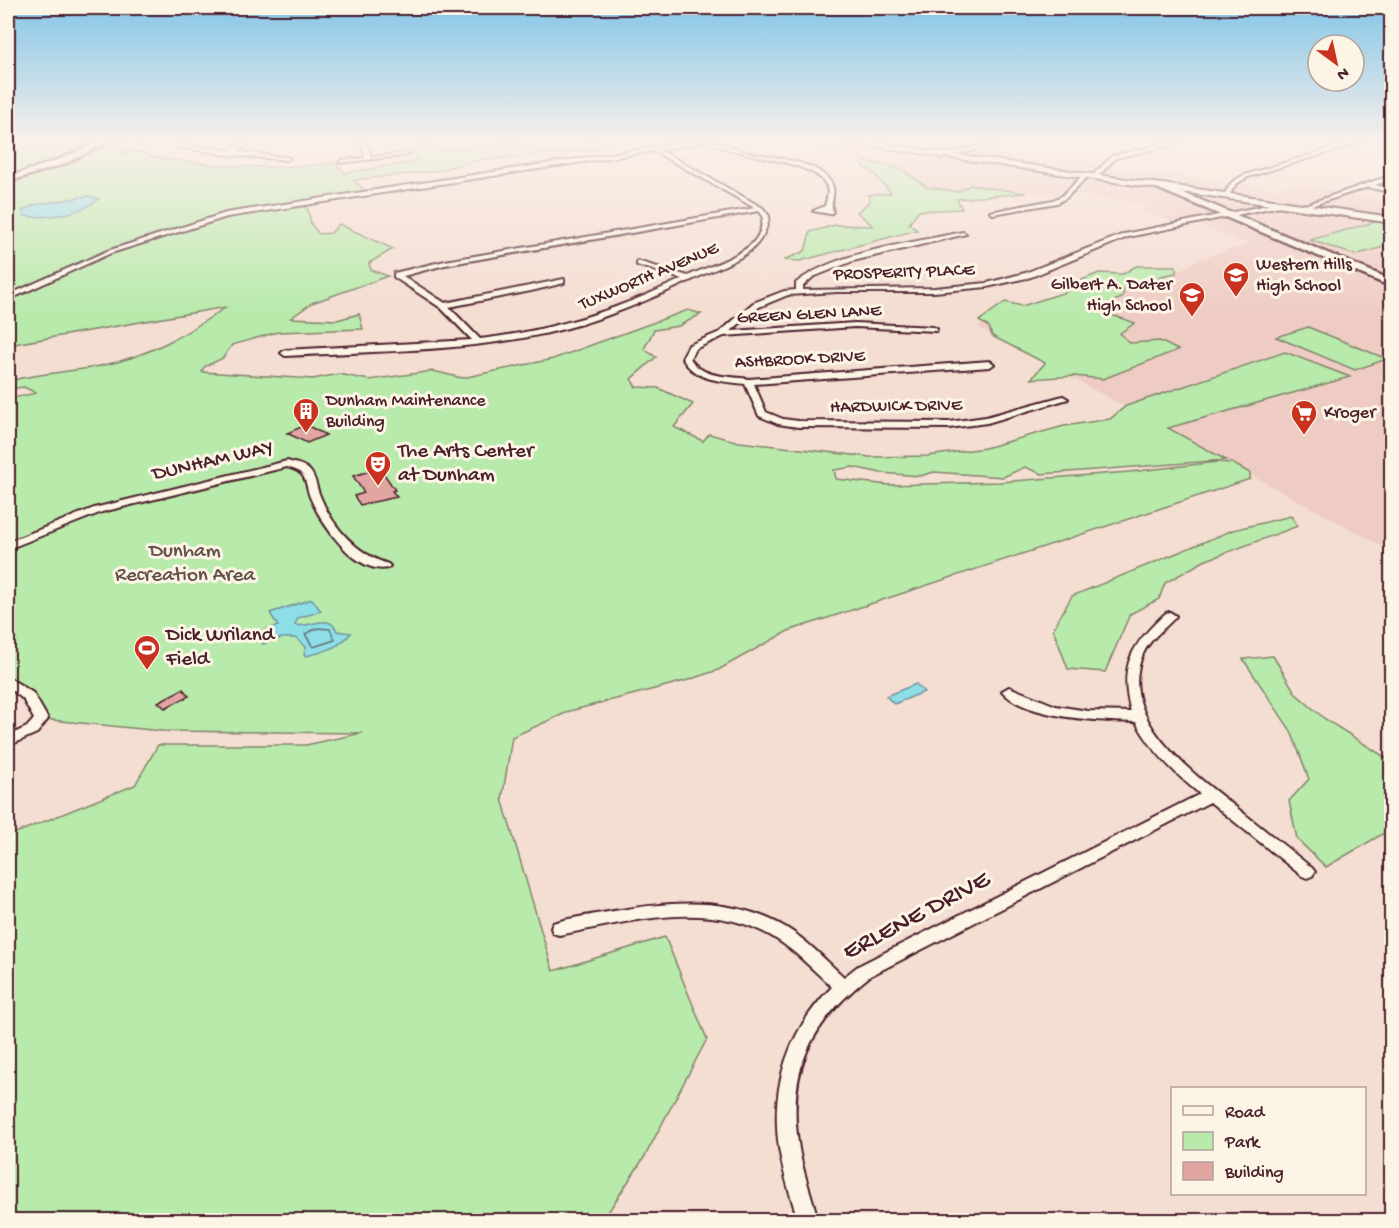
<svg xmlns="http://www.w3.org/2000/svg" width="1399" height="1228" font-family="'Gochi Hand',sans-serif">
	<rect width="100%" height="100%" fill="#f4ddd1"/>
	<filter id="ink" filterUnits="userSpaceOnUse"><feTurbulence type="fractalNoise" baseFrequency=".0167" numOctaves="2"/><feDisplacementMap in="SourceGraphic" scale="12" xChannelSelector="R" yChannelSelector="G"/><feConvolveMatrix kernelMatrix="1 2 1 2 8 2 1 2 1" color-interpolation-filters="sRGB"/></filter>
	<g filter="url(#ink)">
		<path fill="#eeccc3" d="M712 142H936L960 151 972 149 1024 154 1073 145 1063 159 1276 189 1294 184 1391 202V551L978 327 1182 269 1198 259 1249 244 1195 223 1183 225 1139 210 1149 205 1069 193 1064 197 1000 188 958 192 927 187 901 169 766 144 736 151Z"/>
		<path fill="#b8eaab" stroke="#81846b" stroke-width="1.5" d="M17 142H150L121 153 145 152 151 157C212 166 272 171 334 163L345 173 415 162 416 156 406 151 421 149 417 142H426L441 151 477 147 480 142H614L600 145 596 150 479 160 435 171 353 180 368 193 299 204 308 209 311 224 319 234 331 233 339 224 393 249 369 263 371 270 388 276 312 303 291 318 337 320 359 314 363 329 278 332 232 345 223 358 204 367 202 372 313 379 339 374 369 380 433 371 462 378 553 359 688 310 701 314 679 326 654 330 644 349 656 357 631 379 636 387 658 388 693 404 674 427 703 441 709 434 739 442 870 457 928 456 985 448 1064 426 1110 419 1126 406 1285 352 1350 377 1168 428 1226 460 1042 474 1025 467 1003 477 934 472 920 476 881 473 853 467 834 470 836 479 889 485 1000 482 1129 472 1217 462 1232 463 1250 473V479L788 631 718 670 685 681 570 711 512 737 502 799 553 971 665 937 707 1039 645 1156 603 1220H8V836L135 785 158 745H306L362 733 162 731 41 719 15 685 8 681V399L36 393 24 387 8 389V381C38 374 69 372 100 366 147 357 187 334 226 307L8 345V160L17 158Z
			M863 161 901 169 927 187 958 192 970 185 1026 193 957 199 962 209 918 211 909 224 917 230 800 261 784 260 805 251 810 232 835 225 873 226 857 212 870 201 868 195 891 193 876 176 862 166Z
			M1378 221 1391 225V245L1355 255 1310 240Z
			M1136 266H1176V273L1161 276 1152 284 1124 289 1122 298 1103 305 1100 311 1135 323 1120 333 1130 343 1160 341 1178 350 1103 379 1074 376 1031 379 1045 363 992 336 989 327 979 321 1005 302 1022 306 1069 291 1067 286 1099 273 1123 274Z
			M1308 327 1387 359 1355 370 1276 337Z
			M1291 516 1298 526 1204 561 1165 583 1159 599 1130 614 1105 672 1068 669 1053 629 1072 596 1233 530Z
			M1273 656 1296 694 1325 719 1391 761V829L1326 867 1297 839 1289 801 1309 779 1291 731 1243 659Z"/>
		<path fill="#8ddee7" stroke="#72929c" stroke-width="1.5" d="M88 196 99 199C80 214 49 219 25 216L22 211 34 205Z
			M312 599 321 611 298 618 295 625C308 629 330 612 337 631L351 633C339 648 324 652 306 656L304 655 306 647 296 638H282L263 644 257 633 278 626 270 613Z
			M916 684 924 692 894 704 886 696Z"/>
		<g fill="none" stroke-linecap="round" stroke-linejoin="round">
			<path stroke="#656b76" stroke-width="1.5" d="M318 628 330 629 335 640 313 647 305 634Z"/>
		</g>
		<path fill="#e1a6a2" stroke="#4a1f2b" stroke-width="1.5" d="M306 425 326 435 307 443 287 433Z
			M380 468 395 490 392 491 397 497 360 505 354 496 364 493 353 476Z
			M183 689 189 696 165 708 158 702Z"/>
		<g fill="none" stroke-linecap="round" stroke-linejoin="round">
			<g stroke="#4a1f2b" stroke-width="4">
				<path id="street" d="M244 142H251L237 151 290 158 287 160 229 155 177 147 180 145 230 150Z
					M359 142C369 142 369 148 371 157L405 153 408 155 339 163 341 160 365 158 363 147Z
					M688 142H704L660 150 763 208 769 216C764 255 729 262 698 277 649 300 601 321 548 333 462 352 373 351 285 356L281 353 285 350 472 340 441 308 394 277V273L445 261 755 208 654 151 227 217 111 253 8 300V295L107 251 226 213ZM759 211 763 216C762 224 761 232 756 239 744 256 707 267 688 276L637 261V265L682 279C614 311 555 330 480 339L449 307 531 291 564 283V279L445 303 403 276 445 265Z
					M710 142C722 142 734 149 746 152 770 158 814 159 830 181 838 192 829 201 833 212L830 214 813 211 825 206C827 198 830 191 825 183 811 160 737 157 710 142Z
					M995 142H1006L941 158 938 156Z
					M1172 142H1184L1116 158 1096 178 1091 177 1112 156Z
					M1353 142H1362L1248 177 1236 184 1228 197 1223 196 1232 182 1244 175Z
					M1083 175 1088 176 1066 198 1057 203 993 214 990 212 1053 200 1062 196Z
					M1392 175V179L1375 185 1392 189V193L1368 187 1304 208 1299 207Z
					M1283 202 1286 204 1285 205 1128 237 1031 277 987 287 934 292H837L788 295 759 307 731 331 855 323 933 327 937 329 936 331 855 327 724 336 695 349 690 358C701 378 729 376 749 379L990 361 994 364 990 367 754 384 766 412 783 419 798 421 949 422 986 417 1063 396 1068 399 987 423 949 428 798 427 778 424 759 416 745 384C721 381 695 381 682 358L689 345 720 332 753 303 784 291 796 290V283C836 251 913 243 963 232L966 234 853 261 813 277 803 286V290L934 288 987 283 1025 273 1124 234Z
					M287 461C294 463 303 464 309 470 316 477 316 487 320 496 332 526 356 554 388 564L390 566 388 568C355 575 321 523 310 497 307 490 307 482 303 476 299 470 293 469 287 467L102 512 8 549V542L94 508Z
					M1170 612 1176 616C1165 629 1150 638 1143 654 1115 719 1194 774 1237 808 1262 828 1287 848 1312 868L1315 872 1312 876 1307 878 1302 876 1210 802 870 976C810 1023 786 1071 799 1149 803 1173 812 1196 818 1220H798C791 1197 783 1173 779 1148 770 1087 788 1031 832 987 813 970 795 950 773 937 708 898 628 922 559 935L553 933 551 928 553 923C569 918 586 916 602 913 664 902 728 894 785 927 807 940 825 960 844 977L858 966 1200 794C1174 773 1152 751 1136 722 1102 721 1025 719 1002 691L1009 687 1056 706 1088 711 1131 712C1118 666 1132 644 1166 613Z
					M8 677 33 693 48 719 37 733 8 746V736L27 727 34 719 23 699 8 687Z"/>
			</g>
			<g stroke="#4a1f2b" stroke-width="5">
				<path id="secondary" d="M98 142H108L64 164 8 182V177L58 160Z
					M1162 184 1392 280V287L1159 189Z"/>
			</g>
			<g stroke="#4a1f2b" stroke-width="4">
				<path id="primary" d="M843 142H868L1392 217V223Z"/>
			</g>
			<use href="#street" fill="#fcf5e5" fill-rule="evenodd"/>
			<use href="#secondary" fill="#fcf5e5" fill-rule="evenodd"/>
			<use href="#primary" fill="#fcf5e5" fill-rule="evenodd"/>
		</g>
	</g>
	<linearGradient id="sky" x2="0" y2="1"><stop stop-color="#83c5e8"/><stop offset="0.45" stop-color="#faf0ea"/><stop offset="1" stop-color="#faf0ea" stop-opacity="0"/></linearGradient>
	<rect width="1399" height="314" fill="url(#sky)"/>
	<defs>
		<g id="school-pin" transform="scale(1.35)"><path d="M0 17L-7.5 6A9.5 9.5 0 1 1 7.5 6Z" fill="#c8321e" stroke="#fcf5e5"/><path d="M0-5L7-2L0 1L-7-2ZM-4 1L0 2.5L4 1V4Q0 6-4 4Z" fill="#fff"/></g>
		<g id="building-pin" transform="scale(1.35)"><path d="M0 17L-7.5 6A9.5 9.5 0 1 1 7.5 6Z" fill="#c8321e" stroke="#fcf5e5"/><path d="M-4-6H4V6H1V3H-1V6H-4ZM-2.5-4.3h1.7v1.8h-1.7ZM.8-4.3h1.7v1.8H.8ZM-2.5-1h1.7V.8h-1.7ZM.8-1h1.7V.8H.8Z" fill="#fff"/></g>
		<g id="supermarket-pin" transform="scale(1.35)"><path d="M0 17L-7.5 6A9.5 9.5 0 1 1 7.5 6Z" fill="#c8321e" stroke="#fcf5e5"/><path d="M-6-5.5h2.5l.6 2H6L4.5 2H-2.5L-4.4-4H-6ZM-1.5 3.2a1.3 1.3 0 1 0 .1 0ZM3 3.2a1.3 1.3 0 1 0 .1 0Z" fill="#fff"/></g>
		<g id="theatre-pin" transform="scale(1.35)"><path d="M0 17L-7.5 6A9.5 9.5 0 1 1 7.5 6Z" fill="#c8321e" stroke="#fcf5e5"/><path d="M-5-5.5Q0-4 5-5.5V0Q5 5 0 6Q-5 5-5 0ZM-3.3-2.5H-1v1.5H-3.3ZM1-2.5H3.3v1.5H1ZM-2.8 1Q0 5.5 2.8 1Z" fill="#fff"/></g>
		<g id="stadium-pin" transform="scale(1.35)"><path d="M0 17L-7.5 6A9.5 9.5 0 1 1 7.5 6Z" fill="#c8321e" stroke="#fcf5e5"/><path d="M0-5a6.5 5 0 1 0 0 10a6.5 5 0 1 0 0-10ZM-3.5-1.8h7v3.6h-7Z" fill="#fff"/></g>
	</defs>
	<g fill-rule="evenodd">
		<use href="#school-pin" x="1236" y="275"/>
		<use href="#school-pin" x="1192" y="295"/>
		<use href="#building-pin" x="306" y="411"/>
		<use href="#supermarket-pin" x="1304" y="413"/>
		<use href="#theatre-pin" x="378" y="464"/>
		<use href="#stadium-pin" x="147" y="648"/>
	</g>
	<g text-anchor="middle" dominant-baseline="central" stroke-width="6" stroke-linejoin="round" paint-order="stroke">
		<g font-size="18" fill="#4a1f2b" stroke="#fcf5e5" text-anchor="start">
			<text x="1256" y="265">Western Hills<tspan x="1256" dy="21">High School</tspan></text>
			<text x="1172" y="285" text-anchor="end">Gilbert A. Dater<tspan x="1172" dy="21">High School</tspan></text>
			<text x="326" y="401">Dunham Maintenance<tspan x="326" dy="21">Building</tspan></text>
			<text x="1324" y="413">Kroger</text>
		</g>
		<g font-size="18" fill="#4a1f2b" stroke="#fcf5e5">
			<text transform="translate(904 273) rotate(-2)">PROSPERITY PLACE</text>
			<text transform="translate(649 277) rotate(-23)">TUXWORTH AVENUE</text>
			<text transform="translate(809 315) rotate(-3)">GREEN GLEN LANE</text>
			<text transform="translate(800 360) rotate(-3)">ASHBROOK DRIVE</text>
			<text transform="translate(896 407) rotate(-1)">HARDWICK DRIVE</text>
		</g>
		<g font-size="21" fill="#4a1f2b" stroke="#fcf5e5" text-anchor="start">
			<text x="398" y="452">The Arts Center<tspan x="398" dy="24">at Dunham</tspan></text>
			<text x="166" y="636">Dick Wriland<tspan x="166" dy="24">Field</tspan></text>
		</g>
		<g font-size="21" fill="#4a1f2b" stroke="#fcf5e5">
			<text transform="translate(213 462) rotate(-13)">DUNHAM WAY</text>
		</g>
		<g font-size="21" fill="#66524b" stroke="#fcf5e5">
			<text x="185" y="552">Dunham<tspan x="185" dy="24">Recreation Area</tspan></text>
		</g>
		<g font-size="26" fill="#4a1f2b" stroke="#fcf5e5">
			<text transform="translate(917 917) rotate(-28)">ERLENE DRIVE</text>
		</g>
	</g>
	<rect width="1399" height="1228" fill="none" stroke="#fcf5e5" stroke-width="30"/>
	<rect x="15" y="15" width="1369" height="1198" fill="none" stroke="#4a1f2b" stroke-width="2" filter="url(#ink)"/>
	<rect x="1171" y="1087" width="195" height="108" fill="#fcf5e5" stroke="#b59f9b" stroke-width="1.5"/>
	<rect x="1183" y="1106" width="30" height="9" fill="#fcf5e5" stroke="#b59f9b" stroke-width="1.5"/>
	<text x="1225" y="1117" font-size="18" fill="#4a1f2b">Road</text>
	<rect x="1183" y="1132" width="30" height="18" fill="#b8eaab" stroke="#b59f9b" stroke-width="1.5"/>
	<text x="1225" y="1147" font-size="18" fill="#4a1f2b">Park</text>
	<rect x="1183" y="1162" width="30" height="18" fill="#e1a6a2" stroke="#b59f9b" stroke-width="1.5"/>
	<text x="1225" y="1177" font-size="18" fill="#4a1f2b">Building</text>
	<g transform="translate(1336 63) rotate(147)"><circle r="28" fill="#fcf5e5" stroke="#b59f9b" stroke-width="1.5"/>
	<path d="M0-4.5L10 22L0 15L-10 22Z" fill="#c8321e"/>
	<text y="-9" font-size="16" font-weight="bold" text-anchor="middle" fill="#4a1f2b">N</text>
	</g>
</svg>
